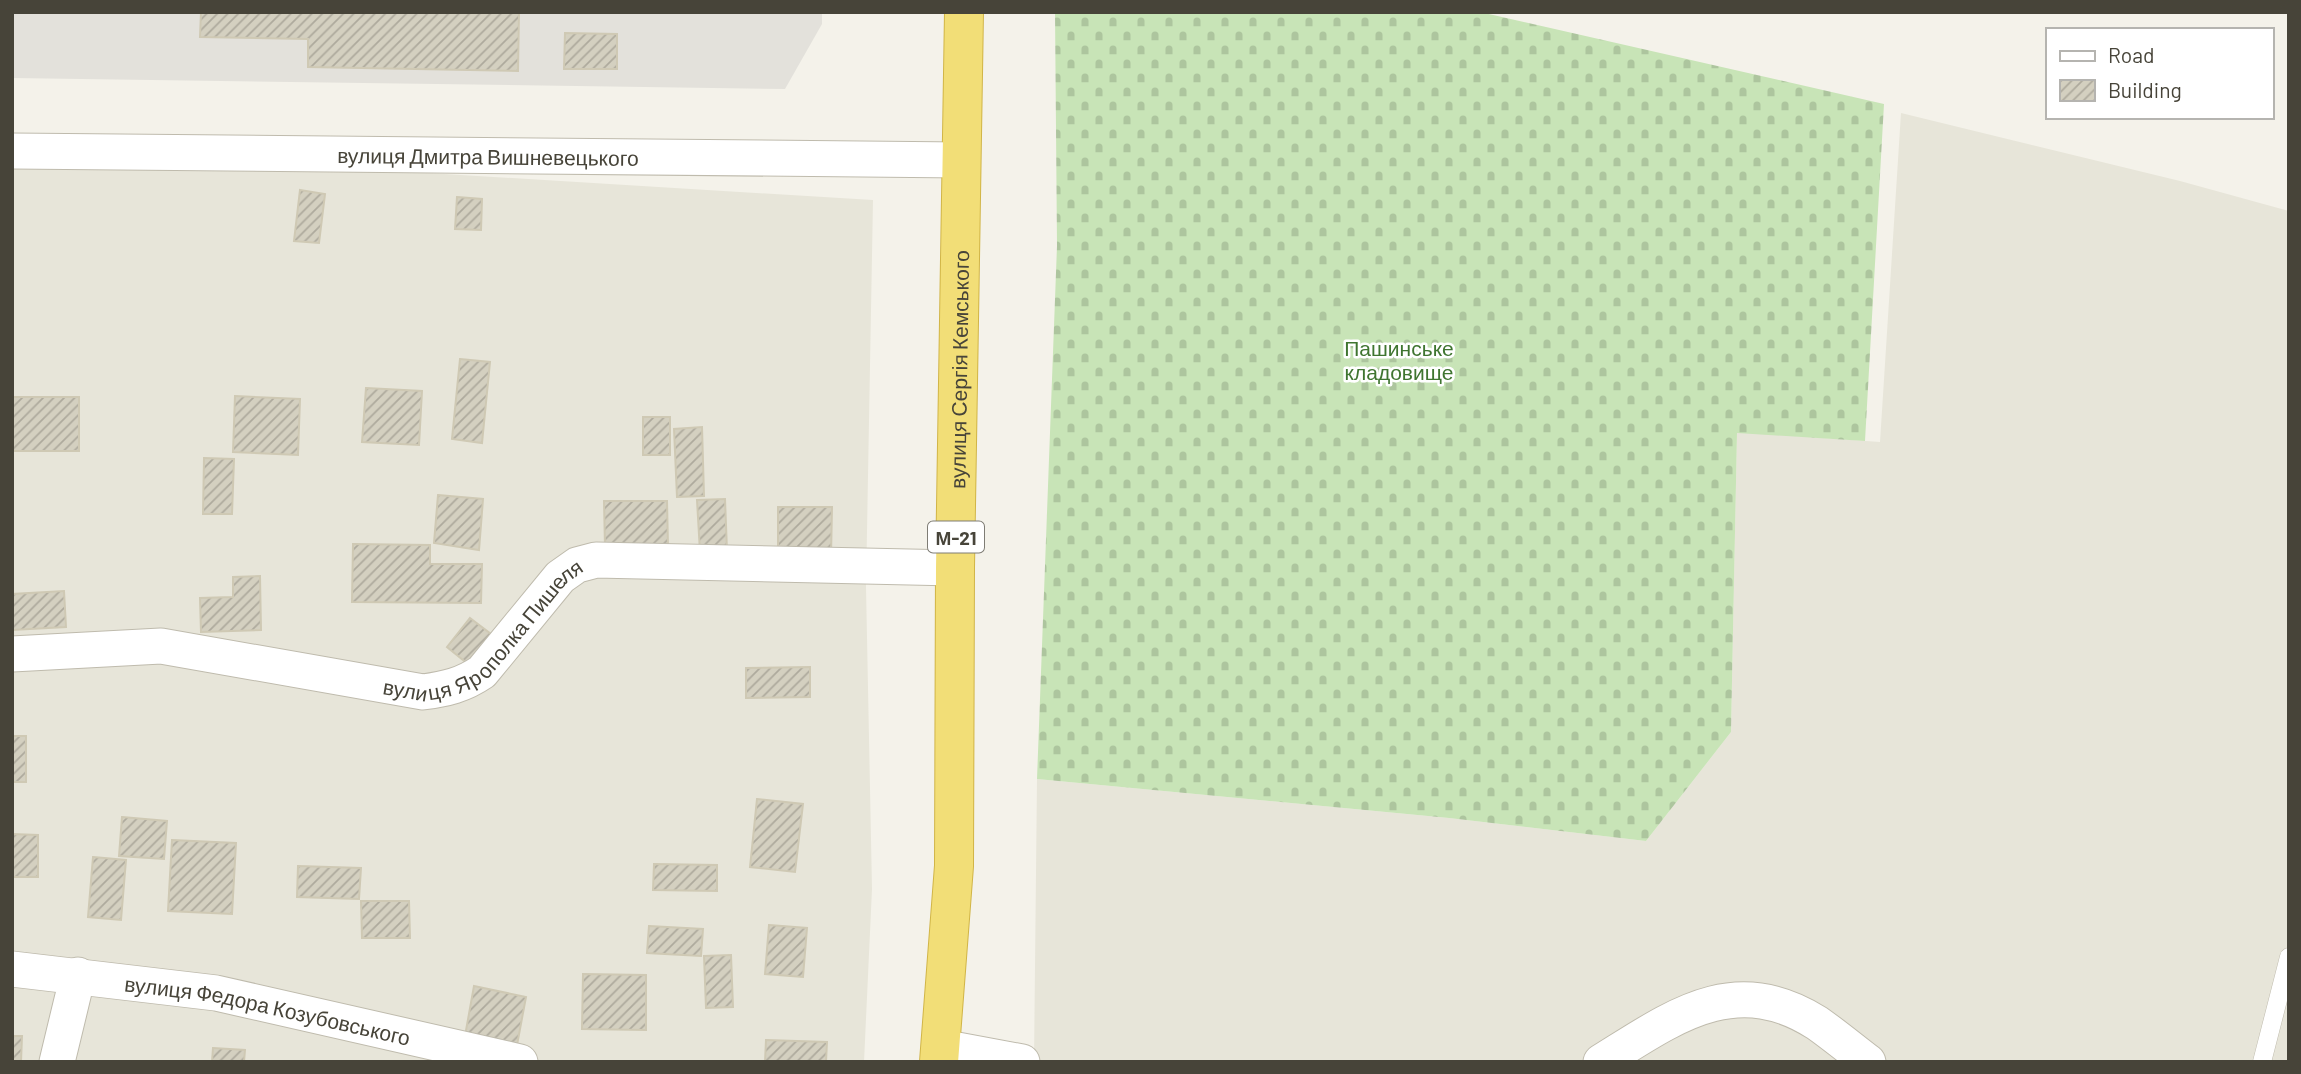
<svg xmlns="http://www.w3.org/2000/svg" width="2301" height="1074" font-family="Barlow,sans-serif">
	<defs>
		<pattern id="cemetery-stones" width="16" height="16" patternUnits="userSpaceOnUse" patternTransform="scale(1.75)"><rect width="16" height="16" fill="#c8e4b7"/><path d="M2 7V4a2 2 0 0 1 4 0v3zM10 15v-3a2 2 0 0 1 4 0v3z" fill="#adc59e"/></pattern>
		<pattern id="building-hatch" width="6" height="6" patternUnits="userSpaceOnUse" patternTransform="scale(1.75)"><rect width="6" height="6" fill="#d4d0c0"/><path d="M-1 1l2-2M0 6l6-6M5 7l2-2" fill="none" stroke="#aeaa9d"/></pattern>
	</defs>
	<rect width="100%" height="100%" fill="#f4f2ea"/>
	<path fill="#e7e5d9" d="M1901 113 2180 181 2289 211V1062H1034L1037 779 1449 818 1646 841 1731 732 1737 432 1880 442Z
		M12 156 329 167 873 200 866 587 872 889 864 1062H12Z"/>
	<path fill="#e3e1db" d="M12 12H822V24L785 89 12 78Z"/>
	<path fill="url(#cemetery-stones)" d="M1055 12H1480L1884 104 1865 441 1737 433 1731 732 1646 841 1449 818 1037 779 1057 246Z"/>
	<path fill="url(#building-hatch)" stroke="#cfc9b4" stroke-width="2" d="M201 12H519L518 71 308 67V39L200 37Z
		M565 33 617 34V69H564Z
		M300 190 325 194 319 243 294 241Z
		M457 197 482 199 481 230 455 229Z
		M460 359 490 362 482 443 452 439Z
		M366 388 422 391 419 445 362 442Z
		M235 396 300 399 298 455 233 452Z
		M12 397H79V451H12Z
		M643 417H670V455H643Z
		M702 427 704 496 677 497 674 429Z
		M204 458 234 459 232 514H203Z
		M438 495 483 499 479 550 434 543Z
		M725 499 727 551 700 552 697 500Z
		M604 501H667L668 546 605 547Z
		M778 507H832L831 557 778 556Z
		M353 544 430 545V564H482L481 603 352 602Z
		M260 576 261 630 201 632 200 598 233 597V577Z
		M64 591 66 627 12 630V594Z
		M470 618 491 634 468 664 447 647Z
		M810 667V697L746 698V668Z
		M12 736H26V782H12Z
		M757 799 803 804 795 872 750 867Z
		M122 817 167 821 164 859 119 856Z
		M12 834 38 835V877H12Z
		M172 840 236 843 232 914 168 911Z
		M93 857 126 860 121 920 88 917Z
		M654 864 717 865V891L653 890Z
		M298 866 361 868 359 899 297 897Z
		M361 901H409L410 938H362Z
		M769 925 807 928 803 977 765 974Z
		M649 926 703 929 701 956 647 953Z
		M731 955 733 1007 706 1008 704 956Z
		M583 974 646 975V1030L582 1029Z
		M474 986 526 997 517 1045 465 1036Z
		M12 1036H22L21 1062H12Z
		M766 1040 827 1042 826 1062H765Z
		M213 1048 245 1050 244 1062H212Z"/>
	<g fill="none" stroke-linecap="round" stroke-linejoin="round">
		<g stroke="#bfbbad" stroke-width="19">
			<path id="lane" d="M2262 1062 2289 957"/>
		</g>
		<g stroke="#bfbbad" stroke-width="37">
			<g id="street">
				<path id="s1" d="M12 151 962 160"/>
				<path id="s2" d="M12 654 161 646 423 692C446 689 463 685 482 672L560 577 577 565 596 560 955 568"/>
				<path id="s3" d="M12 969 216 993 520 1062"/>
				<path d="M941 1047 1022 1062"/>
				<path d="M57 1062 78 975"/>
				<path d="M1601 1062C1672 1018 1734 970 1817 1023 1834 1035 1851 1049 1868 1062"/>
			</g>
		</g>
		<g stroke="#d1b547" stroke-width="40">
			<g id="highway">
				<path id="s4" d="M939 1062 954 866 955 568 964 12"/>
			</g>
		</g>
		<use href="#lane" stroke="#fff" stroke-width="18"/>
		<use href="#street" stroke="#fff" stroke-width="35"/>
		<use href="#highway" stroke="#f2de77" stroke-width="38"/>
	</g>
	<g text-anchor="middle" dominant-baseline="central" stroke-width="5" stroke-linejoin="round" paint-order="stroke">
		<rect fill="#fff" stroke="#7e7c74" stroke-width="2" x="928" y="521.5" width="56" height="31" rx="5"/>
		<g font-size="19" font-weight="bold" fill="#474439">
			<text x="956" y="537">М-21</text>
		</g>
		<g font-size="21" fill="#474439" stroke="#fff">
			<text stroke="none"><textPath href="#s1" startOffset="476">вулиця Дмитра Вишневецького</textPath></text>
			<text stroke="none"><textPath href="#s4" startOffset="693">вулиця Сергія Кемського</textPath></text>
			<text stroke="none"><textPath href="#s2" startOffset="500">вулиця Ярополка Пишеля</textPath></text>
			<text stroke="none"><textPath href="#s3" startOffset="259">вулиця Федора Козубовського</textPath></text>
		</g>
		<g font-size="21" fill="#3f7530" stroke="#fff">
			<text x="1399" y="347">Пашинське<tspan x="1399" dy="24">кладовище</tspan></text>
		</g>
	</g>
	<rect width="2301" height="1074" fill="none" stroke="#474439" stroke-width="28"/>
	<rect x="2046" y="28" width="228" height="91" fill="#ffffff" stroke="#b5b4b0" stroke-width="2"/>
	<rect x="2060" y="51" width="35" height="10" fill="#ffffff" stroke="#b5b4b0" stroke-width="2"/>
	<text x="2108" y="63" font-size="21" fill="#474439">Road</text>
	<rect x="2060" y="80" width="35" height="21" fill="url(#building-hatch)" stroke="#b5b4b0" stroke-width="2"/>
	<text x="2108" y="98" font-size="21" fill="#474439">Building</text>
</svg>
